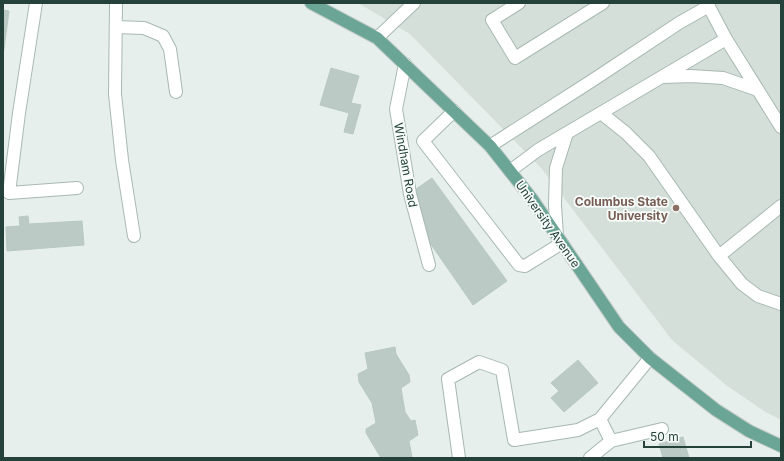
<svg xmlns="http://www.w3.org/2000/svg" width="784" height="461" font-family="Inter,sans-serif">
	<rect width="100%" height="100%" fill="#e6efeb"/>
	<path fill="#d4dfda" d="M358 3H781V420L764 411 726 385 672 340 542 169 410 34Z"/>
	<path fill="#bbcac4" stroke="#b8c9c2" d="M3 10 9 11 3 56Z
		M331 68 359 76 351 103 361 105 353 134 344 132 349 113 320 105Z
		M432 178 507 281 473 305 430 243 416 189Z
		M28 216 29 224 82 221 84 245 7 251 6 227 20 226 19 217Z
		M395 347 396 354 409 375 410 382 401 388 405 412 411 421 415 420 418 435 409 441 412 457 381 458 366 433V429L376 423 372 403 359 382 358 374 368 369 365 353Z
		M578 360 598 383 564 412 551 398 559 391 551 383Z
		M683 437 689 458H663L659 444Z"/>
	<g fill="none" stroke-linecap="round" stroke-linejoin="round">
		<g stroke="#a8b8b2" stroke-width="14">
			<path id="minor" d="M36 3 19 113 9 193 77 188
				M116 3 115 94 122 160 134 236
				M519 3 492 20 515 58 603 3
				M707 3 726 39 781 127
				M116 27 144 28 163 36 170 49 176 92
				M377 38 414 3
				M405 64 396 109 410 194 429 265
				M664 77 691 76 723 78 758 90
				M454 111 423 141 519 265 525 266 562 243
				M601 113 626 133 649 156 719 256 742 284 758 296 781 304
				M490 146 593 80 679 23 709 6
				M510 171 538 150 726 39
				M557 236 555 205 556 168 567 133
				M719 256 781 206
				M600 419 611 441 662 429
				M459 458 448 379 479 362 502 370 514 440 578 430 600 419 650 358
				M590 458 611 441"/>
		</g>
		<g stroke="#c2cac8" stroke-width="14">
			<path id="major" d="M311 3 377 38 490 146 532 199 619 327 650 358 716 410 749 431 781 446"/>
		</g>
		<use href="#minor" stroke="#fff" stroke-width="12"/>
		<use href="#major" stroke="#6aa596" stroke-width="12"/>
	</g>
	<circle fill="#8d6e63" stroke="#f7fbf9" stroke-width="1.5" cx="676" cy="208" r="4"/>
	<g text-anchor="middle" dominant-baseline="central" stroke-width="3.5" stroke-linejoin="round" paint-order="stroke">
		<g font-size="12" fill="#24423a" stroke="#f7fbf9">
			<text transform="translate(406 165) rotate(80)">Windham Road</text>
			<text transform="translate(548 224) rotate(55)">University Avenue</text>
		</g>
		<g font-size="12" font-weight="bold" fill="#785e54" stroke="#f7fbf9" text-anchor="end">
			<text x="668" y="201">Columbus State<tspan x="668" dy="14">University</tspan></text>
		</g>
	</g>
	<rect width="784" height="461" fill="none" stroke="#24423a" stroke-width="8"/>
	<path d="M644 441v6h107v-6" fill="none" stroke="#24423a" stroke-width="2"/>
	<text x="650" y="441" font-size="12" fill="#24423a" stroke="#f7fbf9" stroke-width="3" paint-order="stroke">50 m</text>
</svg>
